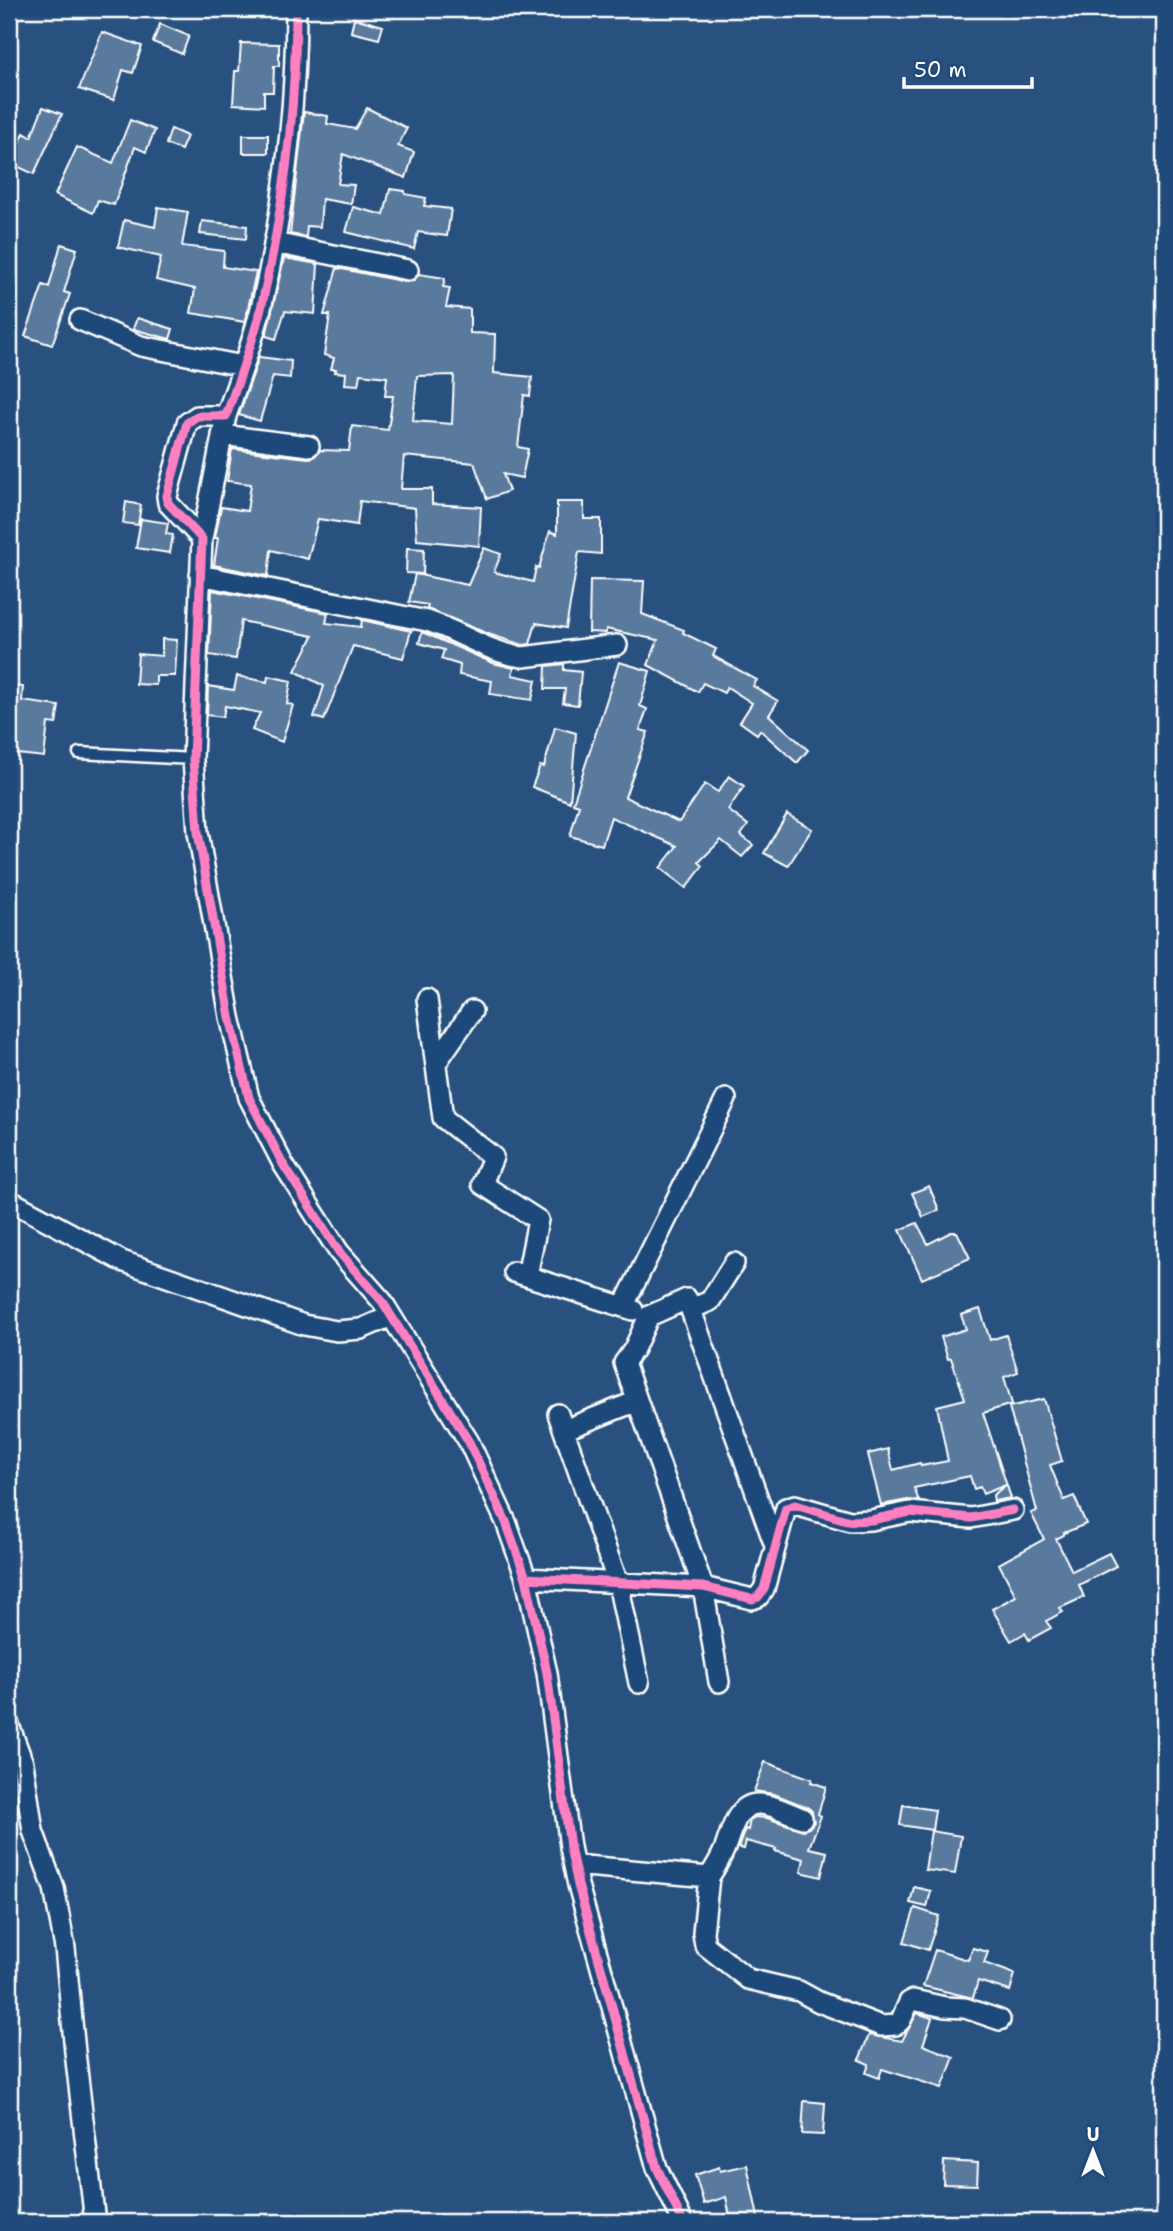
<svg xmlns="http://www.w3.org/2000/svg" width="1173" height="2231" font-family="'Shantell Sans',sans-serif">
	<rect width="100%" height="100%" fill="#28517f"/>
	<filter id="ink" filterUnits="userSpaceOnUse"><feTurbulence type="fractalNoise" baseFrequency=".0143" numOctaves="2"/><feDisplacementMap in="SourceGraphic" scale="14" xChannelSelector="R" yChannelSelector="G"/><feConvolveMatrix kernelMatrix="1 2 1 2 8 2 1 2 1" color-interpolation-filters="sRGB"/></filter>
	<g filter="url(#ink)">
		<path fill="#5a7a9d" stroke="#fff" stroke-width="2" fill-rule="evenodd" d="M354 18 383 26 379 39 351 32Z
			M160 24 189 36 182 54 153 42Z
			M102 32 142 46 133 73 123 70 114 100 79 89Z
			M241 43 279 44V66H274L273 92H264V106L233 104 235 71H239Z
			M43 107 62 114 34 174 10 163 24 133 31 137Z
			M367 108 407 128 398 146 414 152 406 178 343 154 338 184 354 185 351 204 322 199 320 227 307 226 306 237 290 234 304 112 328 116 327 124 355 129Z
			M130 120 155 130 146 152 135 147 114 205 98 200 93 213 55 195 77 147 113 163Z
			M171 129 187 136 181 150 166 144Z
			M243 135H268V153H243Z
			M390 189 405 191V194L426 198 424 206 451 209 447 236 418 232 414 249 346 232 353 207 384 215Z
			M158 207 188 212 182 246 224 251 223 267 256 272 245 322 191 313 195 289 156 280 161 257 118 247 124 220 155 227Z
			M202 221 247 226 246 239 200 234Z
			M61 244 77 249 64 292 70 294 52 345 25 336 43 285 49 287Z
			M284 258 318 264 315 314 285 311 276 339 266 336Z
			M337 268 406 282 413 281 419 274 445 278 443 287 450 288 446 307 470 309V333L495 334 494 373 532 377 530 396 524 395 518 447 528 449 522 478 503 474 509 491 487 499 474 463 404 456 401 489H432V504L481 507 479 546 417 540 415 508 360 501 357 525 318 519 308 559 271 550 268 576 214 565 218 538H215L221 507 247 511 251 484 227 481 232 449 308 458 314 457 320 450 349 451 352 426 388 430 393 396H385L387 377 360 374 358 385 345 384 346 373 335 372 336 369H331L334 358 324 355 330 315H324ZM454 375 452 424 413 421 417 376Z
			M137 318 173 329 170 339 133 329Z
			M259 357 291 361 290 378 273 376 260 421 239 415Z
			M126 502 141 505 138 525 123 523Z
			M557 502H584V519H601V554L579 552 566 628 536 623 530 644 523 645 491 635 427 609 428 605 409 602 415 574 468 585 484 548 501 554 494 572 533 582 536 567 539 568 550 531 557 534Z
			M141 519 168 523 166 534 173 535 170 553 136 548Z
			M407 548 424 549 423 574 406 573Z
			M590 580 644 581 642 614 684 630 683 633 716 649 713 656 757 680 753 686 778 701 769 715 808 750 797 763 760 730 757 734 740 722 752 703 727 687 724 693 703 683 698 692 648 665 658 640 606 629V633L589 632Z
			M212 590 328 613 326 623 361 627 362 620 411 631 403 658 353 646 324 720 314 717 324 686 295 671 313 636 241 621 236 659 209 655Z
			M422 632 493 663 514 668 512 675 536 680 532 700 490 694 492 681 459 675 460 665 441 659 444 650 419 643Z
			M162 639 177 640 175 676H156V685L136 684 138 654 162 656Z
			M619 662 650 671 640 706 647 709 640 730 648 732 625 797 679 822 705 784 718 792 729 776 744 786 728 810 748 825 741 835 753 845 742 857 721 840 699 862 703 866 686 888 660 868 677 846 611 817 602 845 570 836 579 805 573 803Z
			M564 664V670L581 672 578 705 563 703 565 689H545L546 666Z
			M237 676 267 682 268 676 291 681 287 704 293 705 282 742 252 730 260 713 225 706 223 717 207 715 208 686 234 690Z
			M9 685 23 687 22 701 59 706 56 724 48 723 44 757 9 753Z
			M555 727 576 733 570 802 532 787 540 766 544 767Z
			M787 814 812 829 788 866 764 853Z
			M929 1186 939 1210 923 1217 912 1193Z
			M917 1223 928 1244 951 1232H957L970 1258 922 1279 900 1230Z
			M980 1309 990 1340 1006 1335 1018 1372 1004 1377 1012 1404 983 1413 1011 1498 994 1501 993 1495 1006 1485 983 1494 980 1487 974 1489 970 1476 914 1488 919 1501 908 1500 881 1505 868 1454 888 1449 893 1470 920 1463 921 1466 948 1461 937 1406 965 1399 951 1358 948 1359 941 1337 966 1329 961 1315Z
			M1044 1399 1062 1461 1050 1465 1064 1500 1074 1496 1086 1524 1064 1533V1535L1056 1539 1072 1571 1109 1553 1116 1566 1079 1585 1084 1597 1060 1608 1063 1612 1046 1621 1051 1628 1029 1640 1025 1633 1011 1641 992 1609 1016 1596 999 1564 1044 1539 1031 1513 1037 1511 1009 1407Z
			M765 1762 812 1779 811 1782 826 1787 818 1814 821 1816 809 1848 827 1852 821 1877 801 1872 804 1859 775 1851 776 1849 746 1841 744 1849 738 1848 745 1829 748 1830 750 1820 755 1817 767 1818 803 1830 809 1828 814 1822 812 1811 807 1807 774 1794 754 1791Z
			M903 1805 935 1810 932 1830 900 1825Z
			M931 1831 961 1836 955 1874 925 1870Z
			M914 1887 931 1891 927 1907 910 1903Z
			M915 1908 939 1916 928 1950 904 1942Z
			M973 1948 988 1952 984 1963 1015 1974 1010 1991 978 1981 973 1998 923 1986 935 1950 968 1960Z
			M917 2013 932 2018 923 2045 954 2057 942 2088 882 2069 879 2078 866 2073 869 2064 859 2060 869 2035 902 2041Z
			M804 2101 825 2103 823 2135 802 2134Z
			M944 2161 978 2163 977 2185 943 2184Z
			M747 2165 759 2222H731L726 2197 704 2204 695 2175 719 2167 720 2171Z"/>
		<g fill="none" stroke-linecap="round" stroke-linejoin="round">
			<g stroke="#fff" stroke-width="15">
				<path id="lane" d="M79 753 193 759"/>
			</g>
			<g stroke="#fff" stroke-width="24">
				<path id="street" d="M296 9C296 108 284 207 262 304 253 342 239 379 226 416H197L187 423 167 496 168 503 202 539 193 759 198 832 230 1017 249 1098 283 1164 339 1252 382 1301 469 1442 506 1522 526 1578 547 1673 570 1847 578 1885 657 2168 683 2222
					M274 243 408 270
					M80 320 141 346 243 366
					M222 435 309 446
					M202 539 226 416
					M200 575 427 621C460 631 488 653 523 657L617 645
					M427 999 443 1118 493 1157 482 1184 538 1220 527 1276
					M436 1063 472 1011
					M9 1200 122 1261 304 1325 337 1331 361 1329 391 1316
					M514 1272 633 1310
					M623 1307 726 1099
					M691 1309 710 1301 734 1263
					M558 1414 618 1583 639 1683
					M564 1430 637 1401
					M526 1578 703 1587 752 1599 758 1597 764 1589 786 1508 795 1505 850 1521 871 1520 910 1512 971 1518 1013 1510
					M719 1682 703 1587 624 1363 634 1349 649 1316 687 1299 775 1546
					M9 1725 23 1763 33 1831 54 1888 65 1948 75 2052 95 2222
					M574 1865 709 1877C715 1868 721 1858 725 1848 731 1832 737 1802 760 1804 774 1805 789 1813 802 1818
					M709 1877 703 1933 705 1945 748 1979 799 1991 819 2002 881 2026 896 2025 901 2020 909 2002 913 2000 945 2007 965 2008 1000 2020"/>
			</g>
			<use href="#lane" stroke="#1f4a7a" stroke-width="10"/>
			<use href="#street" stroke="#1f4a7a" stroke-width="19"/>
			<g stroke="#1f4a7a" stroke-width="13">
				<path id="cycleway" d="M296 9C296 108 284 207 262 304 253 342 239 379 226 416H197L187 423 167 496 168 503 202 539 193 759 198 832 230 1017 249 1098 283 1164 339 1252 382 1301 469 1442 506 1522 526 1578 547 1673 570 1847 578 1885 657 2168 683 2222
					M526 1578 703 1587 752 1599 758 1597 764 1589 786 1508 795 1505 850 1521 871 1520 910 1512 971 1518 1013 1510"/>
			</g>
			<use href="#cycleway" stroke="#ff80c0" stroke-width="9"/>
		</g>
	</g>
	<rect width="1173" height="2231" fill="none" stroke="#1f4a7a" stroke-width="35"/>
	<rect x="18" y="18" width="1138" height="2196" fill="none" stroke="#fff" stroke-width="2.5" filter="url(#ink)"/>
	<g transform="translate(1093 2151)" stroke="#1f4a7a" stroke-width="5" paint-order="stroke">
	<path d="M0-5L12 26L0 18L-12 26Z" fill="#ffffff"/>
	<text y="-10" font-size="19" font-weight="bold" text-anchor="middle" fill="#ffffff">U</text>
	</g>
	<path d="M904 77v10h128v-10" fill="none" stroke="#ffffff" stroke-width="3.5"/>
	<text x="914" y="77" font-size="21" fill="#ffffff" stroke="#1f4a7a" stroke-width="5" paint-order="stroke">50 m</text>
</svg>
